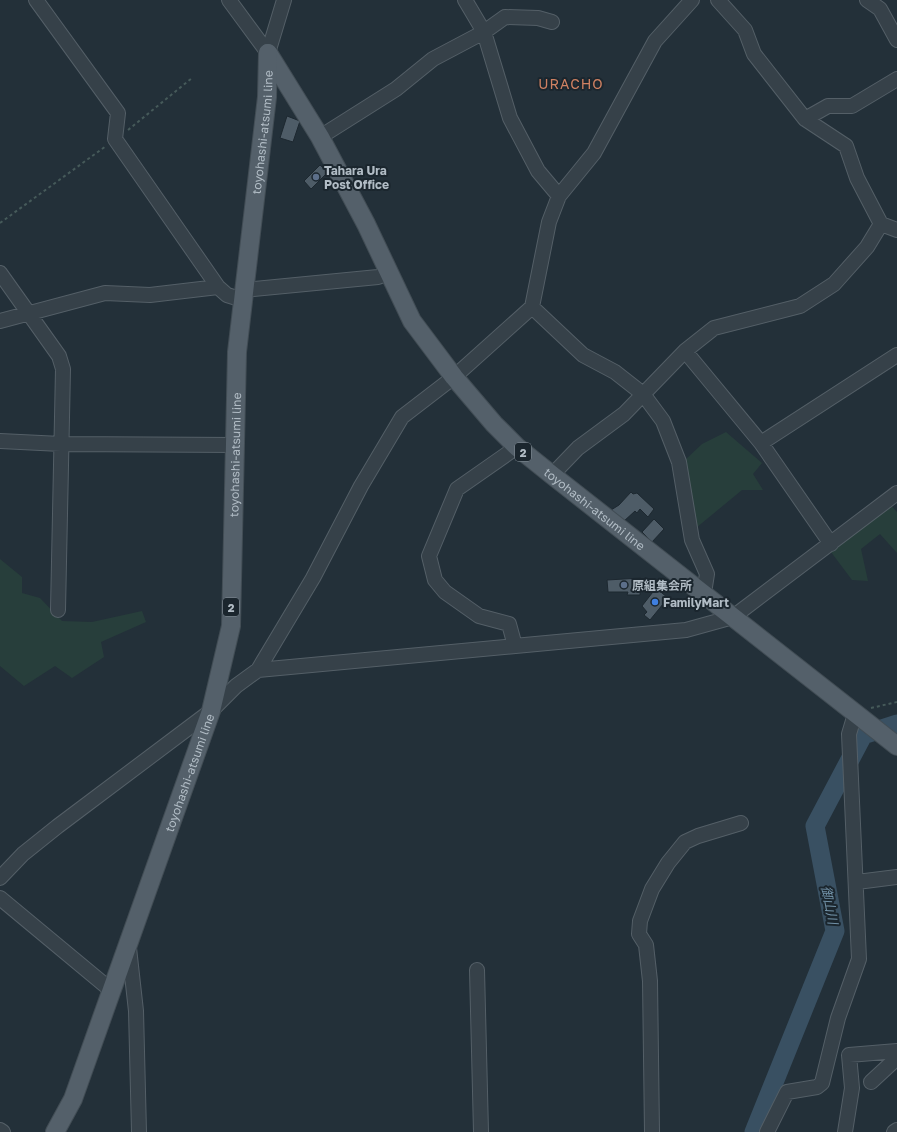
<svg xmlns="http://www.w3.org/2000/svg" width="897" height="1132" font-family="'Golos Text','Noto Sans JP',sans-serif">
	<rect width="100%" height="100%" fill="#233039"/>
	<path fill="#273e3b" d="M726 432 762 463 753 474 763 490H742L696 528 684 461 702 444Z
		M888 502 897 512V553L880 534 861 549 868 581 852 580 831 552Z
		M0 559 22 577V593L40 598 62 621 92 622 142 611 146 622 101 642 104 657 72 678 55 666 24 686 0 666Z"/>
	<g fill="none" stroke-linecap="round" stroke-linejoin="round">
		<path stroke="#395062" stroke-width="19" d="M754 1132 835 931 815 826 863 735 897 724"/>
	</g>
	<path fill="#4e5c67" stroke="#1d2830" d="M287 116 300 121 293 142 280 138Z
		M320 165 328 172 311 189 304 181Z
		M631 492 633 494 637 493 654 509 648 517 640 509 637 513 635 511 623 522 611 510 619 505Z
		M654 519 664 529 652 542 642 532Z
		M641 578 640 595H627L628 592H608L607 580Z
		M656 588 668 598 650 620 644 615 647 612 642 606Z"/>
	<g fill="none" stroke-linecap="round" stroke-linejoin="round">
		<g stroke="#545f67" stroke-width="16">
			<path id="minor" d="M36 0 118 113 115 139 218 287
				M229 0 268 53
				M465 0 484 32 510 118 538 171 559 196
				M718 0 745 30 754 54 805 119 846 146 857 178 881 224 897 230
				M867 0 880 9 897 40
				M268 53 284 0
				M805 119 828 106H852L897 79
				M320 137 396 89 433 59 484 32 505 17 538 18 552 22
				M0 273 59 356 63 369 58 610
				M244 290 378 277 389 273
				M532 307 583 355 615 372 643 394 663 421 679 462 692 540 707 574 704 593
				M0 321 105 293 150 295 218 287 227 295 243 300
				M685 351 761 443 831 544
				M0 441 61 444 235 445
				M761 443 897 355
				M552 475 578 448 624 414 685 351 714 328 800 306 834 284 867 247 881 224
				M515 646 509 624 479 616 445 592 435 580 429 556 457 489 517 447
				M258 670 313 578 361 486 402 417 454 377 532 307 549 222 559 196 594 153 655 41 692 0
				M0 878 23 854 58 826 211 711 236 686 258 670 686 630 733 617 897 493
				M857 882 897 877
				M0 898 106 986 113 990
				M129 948 136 1011 139 1132
				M477 970 481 1132
				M871 1082 897 1058
				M0 1130 3 1132
				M652 1132 650 981 646 945 639 934 640 921 652 889 668 863 685 842 698 836 741 823
				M767 1132 787 1092 817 1087 822 1083 838 1018 859 959 849 734 855 714
				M845 1132 852 1088 849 1055 897 1051
				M894 1132 897 1130"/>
		</g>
		<g stroke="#424d55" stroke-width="20">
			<g id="major">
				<path id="s1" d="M268 53 320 137 366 224 412 321 454 377 494 424 517 447 552 475 897 746"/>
				<path id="s2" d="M55 1132 73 1099 211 711 231 626 237 352 267 97 268 53"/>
			</g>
		</g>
		<path stroke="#465a5a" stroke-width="2" stroke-dasharray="3 3" stroke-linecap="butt" d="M128 130 192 78
			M0 223 106 146
			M871 708 897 702"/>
		<use href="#minor" stroke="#364149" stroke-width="14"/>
		<use href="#major" stroke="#54606a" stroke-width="18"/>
	</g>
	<g fill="#5c6f8a" stroke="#1b262e" stroke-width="1.5">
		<circle cx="316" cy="177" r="4"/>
		<circle cx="624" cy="585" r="4"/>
	</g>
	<circle fill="#3f7fe0" stroke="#1b262e" stroke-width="1.5" cx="655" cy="602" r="4"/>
	<g text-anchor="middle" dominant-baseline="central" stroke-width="4" stroke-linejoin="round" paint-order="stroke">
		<g fill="#1b262e" stroke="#848f98" stroke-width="1">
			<rect x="515" y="443" width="16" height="18" rx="3"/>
			<rect x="223" y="598" width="16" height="18" rx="3"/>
		</g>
		<g font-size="11" font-weight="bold" fill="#b1bcc5">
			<text x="523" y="452">2</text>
			<text x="231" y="607">2</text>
		</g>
		<g font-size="12" fill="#b1bcc5" stroke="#1b262e">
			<text stroke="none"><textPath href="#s2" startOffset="1032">toyohashi-atsumi line</textPath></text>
			<text stroke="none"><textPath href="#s2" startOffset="708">toyohashi-atsumi line</textPath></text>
			<text stroke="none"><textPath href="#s1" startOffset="568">toyohashi-atsumi line</textPath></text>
			<text stroke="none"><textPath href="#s2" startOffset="384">toyohashi-atsumi line</textPath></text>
		</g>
		<g font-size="12" font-weight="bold" fill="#b1bcc5" stroke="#1b262e" text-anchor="start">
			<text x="324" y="170">Tahara Ura<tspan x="324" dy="14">Post Office</tspan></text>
			<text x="632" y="585">原組集会所</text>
			<text x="663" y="602">FamilyMart</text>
		</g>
		<g font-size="13" font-style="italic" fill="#7292a8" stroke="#1b262e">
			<text transform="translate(830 905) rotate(79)">御山川</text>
		</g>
		<g font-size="14" letter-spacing="1" fill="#cf8162" stroke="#1b262e">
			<text x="571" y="83">URACHO</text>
		</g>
	</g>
</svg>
